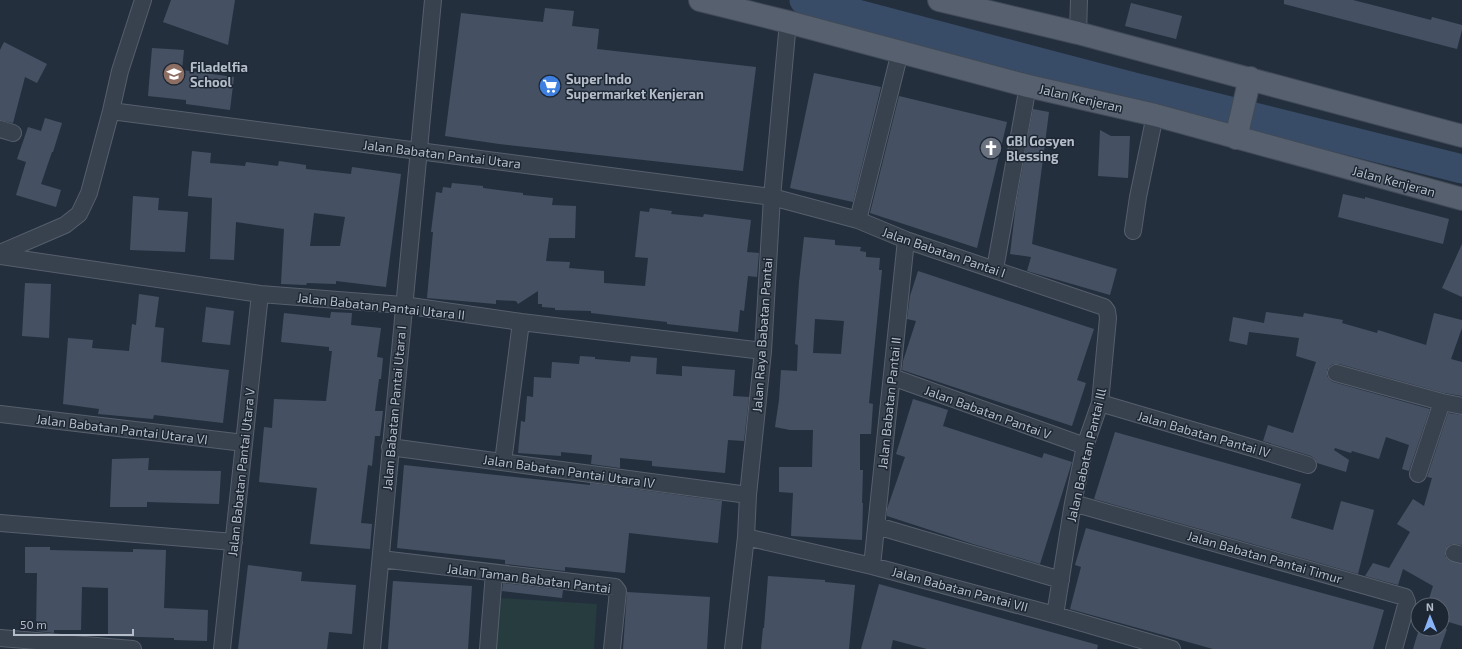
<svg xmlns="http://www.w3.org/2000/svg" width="1462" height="649" font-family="'Exo 2',sans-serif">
	<rect width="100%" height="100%" fill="#242f3e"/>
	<path fill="#263c3f" d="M499 598 597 604 594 649H495Z"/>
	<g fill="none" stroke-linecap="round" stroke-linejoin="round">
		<path stroke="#394c67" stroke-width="29" d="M804 0 1134 87 1462 169"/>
	</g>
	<path fill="#455162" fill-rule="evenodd" d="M171 0H235L228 45 163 22Z
		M1284 0H1353L1431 20 1432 17 1462 25V30L1457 49 1284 4Z
		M1131 3 1182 16 1176 39 1125 26Z
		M545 8 574 11 572 26 599 29 597 49 756 67 743 171 499 144 445 136 461 13 543 22Z
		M4 42 47 64 37 83 25 77 13 123 0 120V50Z
		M152 48 184 50 182 70 234 77 230 110 186 104V100L148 96Z
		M814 73 881 87 853 202 790 188Z
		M899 96 1007 122 977 248 870 213Z
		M1033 109 1049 112 1032 244 1117 269 1110 295 1027 271 1031 257 1010 254 1016 204Z
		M45 118 62 123 53 152H52L41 184 61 190 56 207 16 195 26 162 17 159 28 127 41 131Z
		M1100 130 1111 136H1130L1128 178 1098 176Z
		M192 151 211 153 210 163 245 166 246 162 278 166 279 161 306 165V169L351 174 352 167 401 174 386 287 336 281V284L307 283 306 285 281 284 284 229 236 222 234 260 210 259 212 198 188 196ZM314 213 345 217 340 246H310Z
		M452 183 483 186V188L523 193V195L553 198 552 205 576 206 575 238H549L546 261 570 262 569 268 604 271V283L645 286 648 258 635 257 640 211 649 212 650 208 672 211 671 214 703 217 704 214 751 220 747 252 759 253 757 277 748 276 744 311 740 310 738 332 667 324V322L591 313V311L555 310V308L542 307V304H538V291L518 304 516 301 496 300V304L427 298 433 232H431L436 192 442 193 443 187 451 188Z
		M1343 194 1365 199V197L1449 219 1443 244 1338 217Z
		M133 196 159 198 158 210 188 212 185 252 130 250Z
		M804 237 835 240V245L861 247 860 251 866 252V257L880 258 879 270H882L869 403 873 404 871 434H860V470H863L862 503H863L862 540 791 536 793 493 779 492V467H812L813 430H790L775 427 779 400 781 370 797 371 798 345 795 344 799 282ZM815 319 844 321 841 354 813 353Z
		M1462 244V297L1442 288Z
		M918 271 1094 329 1077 380 1086 383 1072 426 902 370 903 361 916 321 907 319 910 296Z
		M25 283 51 284 49 338 22 336Z
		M139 294 159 297 155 327 164 328 161 362 229 370 223 423 154 415 153 419 98 414 99 409 63 404 68 338 93 340 92 348 129 351 132 324 136 325Z
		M206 307 234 311 230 345 202 342Z
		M331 312 352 313 351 325 381 328 377 357 383 358 381 379H379L375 411H383L380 436H375L372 466 368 465 361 523 372 524 370 549 310 544 317 488 259 482 264 427 272 428 274 399 326 401 332 351H329V347L281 342 284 313 330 318Z
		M1266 312 1303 317 1304 313 1343 320 1342 323 1377 333 1378 330 1426 345 1434 313 1462 320V328L1451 359 1462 362V396L1444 393 1339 364H1333L1330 366 1327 370V376L1330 380 1333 382 1430 409 1409 471 1402 469 1409 445 1386 437 1379 459 1352 451 1351 453 1335 448 1334 450 1349 460 1346 472 1317 463 1315 459 1311 456 1263 441 1268 425 1293 433 1316 362 1296 356 1299 338 1249 332 1247 345 1229 341 1233 317 1264 323Z
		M580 356 595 357V359L630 362 631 356 657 358 656 374 682 376V366L735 370 733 396 749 397 744 441 728 440 725 473 652 466V461L620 458V468L591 464 592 455 561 452V456L518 453 521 421 525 422 527 396 533 397 534 377 551 378 552 362 579 364Z
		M913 399 948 410 943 426 1042 458 1044 453 1072 462 1040 564 973 544 887 516V509L905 457 896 454Z
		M1448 413 1462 415V545L1451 544 1447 547 1445 551V556L1448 560 1462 564V626L1442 620V605H1427L1433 586 1403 569 1398 585 1365 576 1373 563 1389 568 1410 532 1397 524 1413 499 1424 506 1432 478 1427 477Z
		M1115 432 1301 484 1291 518 1333 530 1341 501 1374 510 1358 574 1094 499Z
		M149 458 148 470 221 471 219 504 147 502V507H110L112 459Z
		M404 465 590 485V483L722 501 718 543 629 533 625 573 565 567V571L505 564V560L397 548Z
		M1086 528 1384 610 1373 649H1213L1070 609 1081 567 1075 565Z
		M25 547H50V550L133 552V549L166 550 164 608 208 610 207 641 174 640V638L108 636V588L82 587 81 630H54V633L36 631 37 573H25Z
		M248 565 302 572 301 581 356 585 352 634 329 632 327 649H238Z
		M768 576 825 580V582L855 585 849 649H761L763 628H764Z
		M393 581 472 586 468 649H388Z
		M503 583 563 590 562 598 502 591Z
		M879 584 1098 645 1097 649H927L893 640 891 649H861Z
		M627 592 710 597 707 649H623Z
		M1419 629H1447L1440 649H1413Z"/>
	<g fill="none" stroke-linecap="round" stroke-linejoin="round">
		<g stroke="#565f6c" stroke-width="18">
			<path id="street" d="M1078 33 1079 0
				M111 111 772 197 858 220 906 240 1104 307 1107 311 1108 318 1100 403 1085 446 1073 503 1055 615
				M0 129 13 133
				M858 220 900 52
				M1133 231 1138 197 1155 115
				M0 253 65 225 79 214 89 193 111 111 120 71 143 0
				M0 256 260 294 403 305 521 322 763 351
				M995 269 1028 86
				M1336 373 1442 402 1462 406
				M892 377 1085 446
				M1100 403 1253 448 1308 465
				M0 414 244 443
				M390 447 748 495
				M503 462 521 322
				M1418 474 1442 402
				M1073 503 1405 597 1407 602 1394 649
				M0 523 234 542
				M877 526 1061 580
				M746 537 872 566 1055 615 1172 649
				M1454 553 1462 555
				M381 559 615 587 618 591 612 649
				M872 566 906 240
				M0 638 133 649
				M222 649 260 294
				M372 649 433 0
				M488 649 494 573
				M733 649 746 537 748 495 763 351 772 197 788 22"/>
		</g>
		<g stroke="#414a57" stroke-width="24">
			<path id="primary" d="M700 0 788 22 1028 86 1155 115 1462 199
				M939 0 1078 33 1462 136
				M1236 138 1250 78"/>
		</g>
		<use href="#street" stroke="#38414e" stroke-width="16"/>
		<use href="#primary" stroke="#56606e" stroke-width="22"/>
	</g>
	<defs>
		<g id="school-disc" transform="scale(1.15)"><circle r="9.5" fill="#8d6e63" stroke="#1d2633"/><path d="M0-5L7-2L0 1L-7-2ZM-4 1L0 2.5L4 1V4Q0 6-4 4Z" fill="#fff"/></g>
		<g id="supermarket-disc" transform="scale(1.15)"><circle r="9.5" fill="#3f7fe0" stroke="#1d2633"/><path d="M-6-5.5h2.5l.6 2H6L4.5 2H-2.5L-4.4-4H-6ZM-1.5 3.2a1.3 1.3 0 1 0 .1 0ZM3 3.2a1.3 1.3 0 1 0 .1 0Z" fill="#fff"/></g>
		<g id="church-disc" transform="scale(1.15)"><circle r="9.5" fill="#6b7280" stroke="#1d2633"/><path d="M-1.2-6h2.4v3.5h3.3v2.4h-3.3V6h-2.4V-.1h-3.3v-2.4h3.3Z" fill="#fff"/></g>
	</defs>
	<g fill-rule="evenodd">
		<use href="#school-disc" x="174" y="74"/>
		<use href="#supermarket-disc" x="550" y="86"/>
		<use href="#church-disc" x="991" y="148"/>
	</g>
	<g text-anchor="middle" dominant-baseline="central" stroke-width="3" stroke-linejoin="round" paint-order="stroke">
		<g font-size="13" font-weight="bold" fill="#b4bcc9" stroke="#1d2633" text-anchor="start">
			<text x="190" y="67">Filadelfia<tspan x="190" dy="15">School</tspan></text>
			<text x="566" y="79">Super Indo<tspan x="566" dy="15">Supermarket Kenjeran</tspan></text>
			<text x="1006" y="141">GBI Gosyen<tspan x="1006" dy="15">Blessing</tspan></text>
		</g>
		<g font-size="13" fill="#b4bcc9" stroke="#1d2633">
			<text transform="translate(1081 98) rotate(13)">Jalan Kenjeran</text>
			<text transform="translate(442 154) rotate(7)">Jalan Babatan Pantai Utara</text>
			<text transform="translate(1394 181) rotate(15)">Jalan Kenjeran</text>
			<text transform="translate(944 252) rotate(19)">Jalan Babatan Pantai I</text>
			<text transform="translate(381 306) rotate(6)">Jalan Babatan Pantai Utara II</text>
			<text transform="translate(762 335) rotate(-86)">Jalan Raya Babatan Pantai</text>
			<text transform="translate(889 403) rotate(-84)">Jalan Babatan Pantai II</text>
			<text transform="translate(394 408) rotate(-85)">Jalan Babatan Pantai Utara I</text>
			<text transform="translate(988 412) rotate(20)">Jalan Babatan Pantai V</text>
			<text transform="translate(122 429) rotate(7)">Jalan Babatan Pantai Utara VI</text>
			<text transform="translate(1204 434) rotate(16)">Jalan Babatan Pantai IV</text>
			<text transform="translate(1086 455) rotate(-77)">Jalan Babatan Pantai Ill</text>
			<text transform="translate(569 471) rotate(8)">Jalan Babatan Pantai Utara IV</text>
			<text transform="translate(241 472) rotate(-84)">Jalan Babatan Pantai Utara V</text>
			<text transform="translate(1265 557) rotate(16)">Jalan Babatan Pantai Timur</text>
			<text transform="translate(529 578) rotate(7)">Jalan Taman Babatan Pantai</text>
			<text transform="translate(960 589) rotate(15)">Jalan Babatan Pantai VII</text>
		</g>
	</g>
	<g transform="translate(1430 617) rotate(359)"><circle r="19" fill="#1d2633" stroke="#59626f"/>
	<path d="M0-3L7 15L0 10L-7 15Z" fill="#8ab4f8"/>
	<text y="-6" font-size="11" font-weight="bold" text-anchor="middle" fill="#b4bcc9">N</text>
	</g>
	<path d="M14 629v6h119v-6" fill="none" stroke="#b4bcc9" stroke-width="2"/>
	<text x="20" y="629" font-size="12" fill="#b4bcc9" stroke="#1d2633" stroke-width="3" paint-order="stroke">50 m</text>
</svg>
